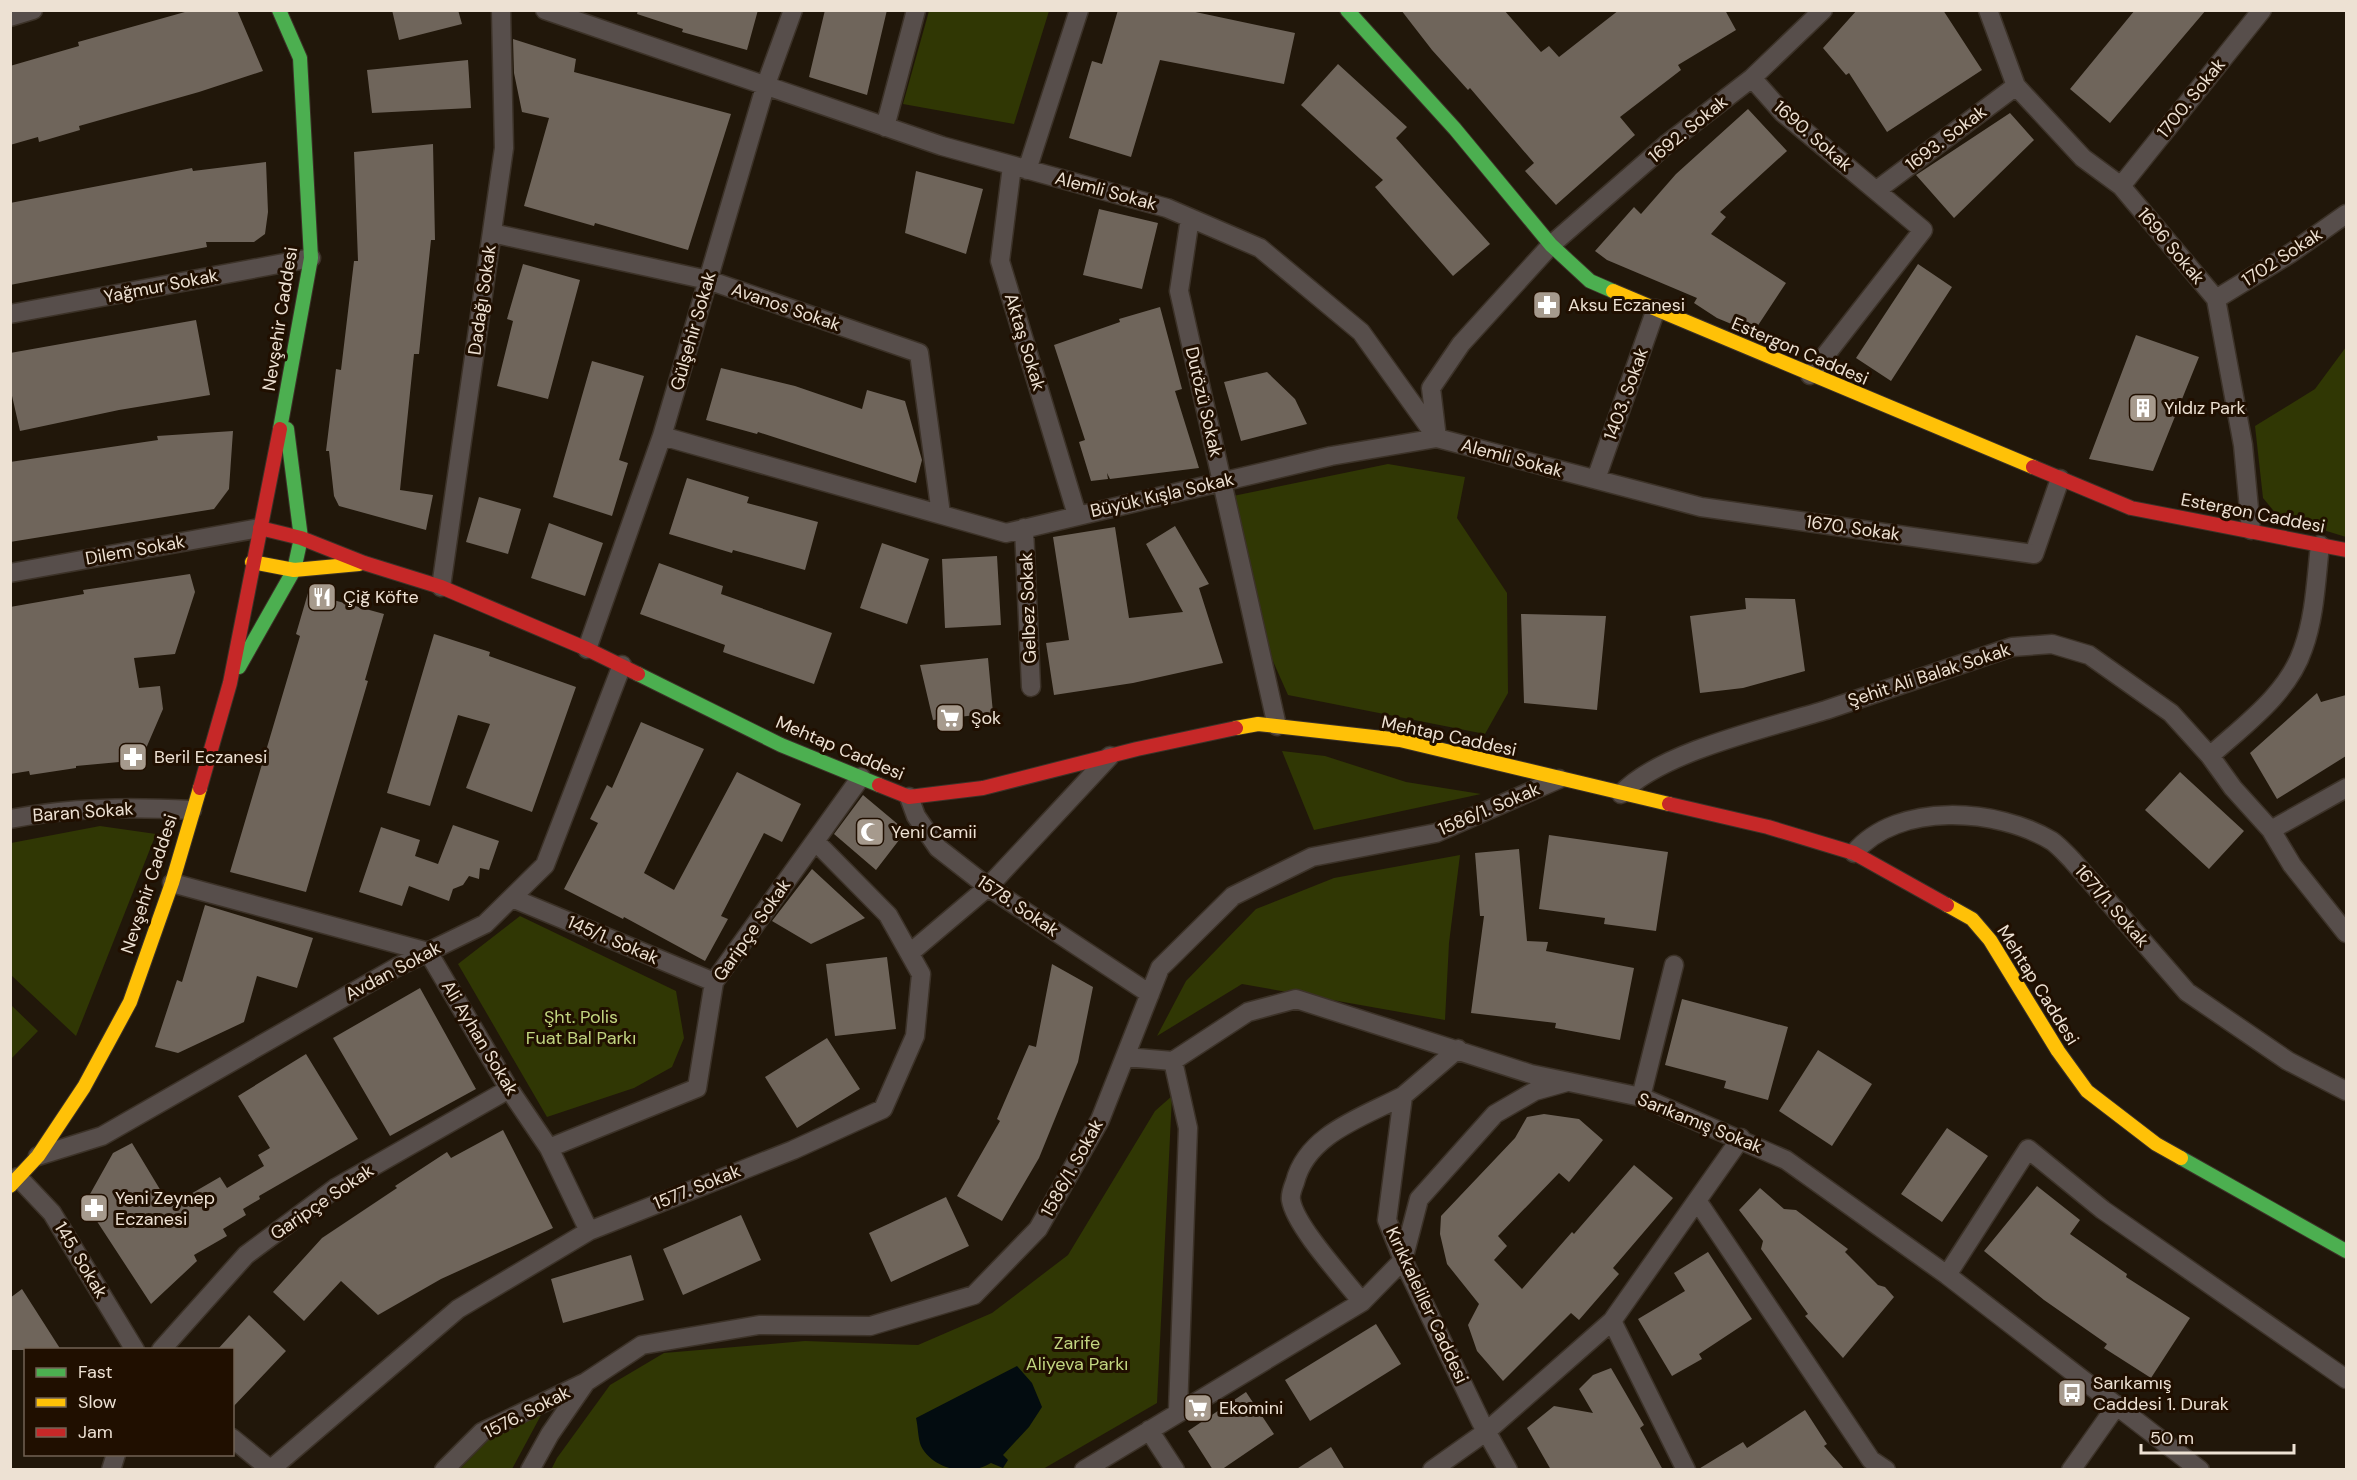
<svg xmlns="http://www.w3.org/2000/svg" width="2357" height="1480" font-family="'DM Sans',sans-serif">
	<rect width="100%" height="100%" fill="#21170a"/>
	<path fill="#303704" d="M929 11H1049L1014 124 903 104Z
		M2346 347V537L2278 516 2263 498 2255 426 2315 389Z
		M1388 464 1465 477 1457 518 1507 593 1508 693 1485 734 1288 695 1256 623 1233 496Z
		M1282 751 1325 756 1406 782 1481 794 1314 830Z
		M100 826 156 834 76 1036 11 975V843Z
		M1460 855 1449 943 1445 1020 1242 984 1157 1036 1186 981 1256 909 1334 878Z
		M520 916 676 991 684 1038 672 1067 634 1088 547 1117 458 964Z
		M11 1005 38 1031 11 1059H10Z
		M1172 1096 1157 1403 1043 1469 551 1470 557 1458 610 1385 664 1353 805 1341 918 1345 992 1313 1068 1255 1155 1111Z
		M547 1404 512 1469 459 1470 488 1440Z"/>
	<path fill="#030c10" d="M1017 1366 1032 1383 1042 1407 1029 1427 1003 1455 1008 1460 1003 1468 991 1463C970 1476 934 1471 921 1446 918 1439 918 1426 916 1418Z"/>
	<path fill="#6f655b" d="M192 10H237L263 71 199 92 79 126 80 130 39 142 38 137 10 145V66L79 46 78 42Z
		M392 10H458L462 24 399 40Z
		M638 10H758L747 50 682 32 683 29 637 14Z
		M825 10H887L867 95 809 77Z
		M1118 10H1186L1295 33 1284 84 1160 60 1131 157 1069 138 1092 61 1102 64Z
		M1401 10H1504L1541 52 1549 46 1559 57 1619 10H1725L1736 30 1678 65 1681 70 1620 117 1635 135 1556 205 1525 171 1534 163 1470 88 1468 90 1432 50Z
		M1857 10H1943L1982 70 1887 132 1849 73 1846 75 1823 48Z
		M2135 10H2206L2110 123 2070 89Z
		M513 39 576 59 574 72 731 114 688 250 595 223 594 226 524 206 549 118 522 112 514 73Z
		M468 60 471 108 372 113 367 70Z
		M1338 64 1407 127 1396 138 1490 244 1453 276 1375 187 1383 180 1301 105Z
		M1748 109 1787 151 1720 212 1726 217 1711 234 1786 283 1753 333 1717 318 1694 303 1697 298 1607 260 1595 251 1634 207 1641 214 1676 174Z
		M2010 113 2034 140 1954 218 1916 175Z
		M433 144 435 240H431L419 354H414L400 490 433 495 426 530 339 506 334 496 329 451H326L336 369 341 370 354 261H358L354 152Z
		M266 162 268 212 265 234 254 242H206L207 247 10 285V203L192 168 193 171Z
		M916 171 983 189 966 254 905 233Z
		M1099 209 1158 223 1142 289 1083 275Z
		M523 264 580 280 548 399 497 386 513 321 507 319Z
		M1918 264 1952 287 1891 381 1856 358Z
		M1160 307 1182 389 1175 391 1199 468 1110 479 1107 473 1108 479 1091 481 1079 442 1085 440 1054 345 1120 322 1119 319Z
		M196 320 210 395 119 410 20 431 10 387V353Z
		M2136 335 2199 357 2153 471 2089 459Z
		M592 361 644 376 619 460 628 463 612 516 553 497Z
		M721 368 795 386 862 409 867 390 905 401 922 460 916 483 758 432 757 434 706 420Z
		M1267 372 1295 399 1307 424 1241 441 1224 382Z
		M233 431 229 489 214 509 10 542V462L158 440 157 436Z
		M687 478 749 497 747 503 818 522 805 570 733 550 732 553 669 534Z
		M479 497 521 509 508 554 466 542Z
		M549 523 603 543 585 596 531 578Z
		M1175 526 1209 584 1199 588 1223 663 1133 683 1054 695 1046 643 1069 640 1053 537 1115 527 1129 618 1183 612 1146 544Z
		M882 543 929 559 907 624 860 608Z
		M997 556 1001 625 945 628 942 559Z
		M659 563 723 586 721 594 832 633 814 684 723 652 725 645 640 614Z
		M190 574 195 592 175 654 134 658 139 688 160 686 163 709 141 760 76 766V768L30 775 29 771 10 774V607L84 594 83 590Z
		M308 593 384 614 365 680 368 681 306 892 230 872 300 636 296 634Z
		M1745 598 1795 599 1805 671 1743 688 1700 693 1690 616 1746 609Z
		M1521 614 1606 616 1597 710 1524 703Z
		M434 634 490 652 489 656 576 687 532 812 466 788 490 724 458 715 430 806 387 793Z
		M988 658 993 713 933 720 920 665Z
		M2317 693 2321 702 2346 695V756L2277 799 2250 753Z
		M641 722 704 749 644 873 674 890 737 772 801 804 782 842 764 833 721 916 728 919 705 961 624 917 623 919 564 889 598 823 590 819 607 785 612 788Z
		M2180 772 2244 831 2209 869 2145 810Z
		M863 795 906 831 876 870 834 834Z
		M453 825 499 841 489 870 480 868 479 879 469 876 463 885 453 889 449 901 409 886 402 906 359 892 381 827 420 840 415 856 438 864Z
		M1549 835 1668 852 1656 931 1604 924 1605 918 1539 909Z
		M1519 849 1527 941 1548 942 1546 951 1634 968 1620 1040 1555 1028 1556 1023 1471 1013 1484 916H1480L1475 853Z
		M812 869 865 918 811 944 772 921Z
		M205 905 313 938 297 988 257 976 244 1022 178 1053 155 1047 177 980 182 982Z
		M887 957 896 1029 835 1036 826 964Z
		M1052 964 1093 987 1078 1062 1039 1158 1002 1221 957 1196 1000 1121 997 1119 1029 1045 1036 1047Z
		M420 988 476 1089 390 1136 333 1038Z
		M1682 999 1788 1027 1768 1100 1724 1088 1726 1081 1665 1065Z
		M827 1038 860 1089 797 1128 765 1077Z
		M1818 1050 1872 1084 1832 1146 1779 1111Z
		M306 1054 358 1139 259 1196 260 1199 243 1209 246 1215 223 1229 227 1236 194 1255 197 1261 151 1304 85 1203 113 1153 132 1143 170 1206 220 1177 227 1188 264 1166 258 1155 270 1148 238 1096Z
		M1544 1114 1579 1119 1603 1140 1569 1182 1559 1173 1498 1236 1507 1246 1494 1260 1522 1289 1572 1232 1574 1234 1634 1165 1673 1198 1613 1268 1619 1274 1579 1320 1571 1313 1503 1381 1477 1351 1468 1325 1479 1304 1447 1264 1440 1234 1441 1216 1515 1138 1527 1117Z
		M1947 1128 1988 1156 1942 1222 1901 1194Z
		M503 1130 553 1228 441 1279 378 1315 341 1281 304 1321 273 1292 322 1238 397 1188 395 1186 447 1152 451 1158Z
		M2037 1186 2080 1220 2070 1234 2127 1274 2126 1277 2190 1318 2151 1378 2104 1348 2107 1344 2044 1300 1984 1251Z
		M1760 1188 1784 1209 1796 1210 1848 1249 1845 1252 1878 1285 1885 1287 1894 1297 1843 1358 1805 1316 1808 1314 1761 1249 1763 1241 1739 1210Z
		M946 1197 969 1246 891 1282 869 1233Z
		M741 1215 761 1260 683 1295 663 1249Z
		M1708 1252 1752 1319 1699 1354 1702 1359 1672 1376 1638 1319 1685 1291 1674 1273Z
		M631 1255 644 1300 563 1323 551 1279Z
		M22 1289 61 1350H10V1298Z
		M249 1315 286 1351 232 1408V1350H217Z
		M1376 1324 1401 1364 1310 1421 1285 1380Z
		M1611 1368 1644 1425 1640 1428 1663 1470H1551L1527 1428 1554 1406 1593 1413 1579 1389 1593 1375Z
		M1246 1392 1274 1434 1221 1470H1213L1188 1431Z
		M1805 1410 1827 1444 1824 1446 1845 1470H1697L1743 1442 1747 1448Z
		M1331 1447 1345 1470H1295Z"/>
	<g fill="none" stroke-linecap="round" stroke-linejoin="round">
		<g stroke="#3c3228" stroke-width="21">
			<path id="street" d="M545 10 942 146 1167 208 1260 248 1361 332 1437 438 1701 507 2034 554 2060 479
				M1988 10 2016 86 2083 158 2121 186 2216 299 2243 445 2251 530
				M10 17 33 10
				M1752 78 1783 113 1923 230 1810 375
				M885 127 916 10
				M1012 166 1000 261 1077 515
				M1027 170 1079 10
				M2121 186 2262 10
				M1877 190 2016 86
				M1190 218 1179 291 1277 726
				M492 233 708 280 919 353 941 514
				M2216 299 2291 253 2346 214
				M10 314 311 258
				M662 436 1006 533 1331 456 1437 438 1431 388 1461 344 1551 245 1668 143 1752 78 1823 10
				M1596 479 1656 309
				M1024 528 1031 687
				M10 573 260 528
				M441 587 504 148 501 10
				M587 649 662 436 765 87 793 10
				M2210 756C2244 725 2288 694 2303 649 2315 616 2316 580 2320 545
				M1621 794C1659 752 1771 727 1826 710 1888 689 1950 668 2012 647L2052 644 2089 655 2171 713 2210 756 2233 788 2271 830 2292 865 2346 933
				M909 797 916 816 938 848 988 887 1150 994
				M10 819C71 807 130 807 192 810
				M2271 830 2346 788
				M1854 853C1898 801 1997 808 2052 841 2059 846 2066 854 2072 860L2187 992 2288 1061 2346 1091
				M172 883 428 952 509 1089 549 1148 589 1231
				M512 898 714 982
				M910 953 988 887 1110 756
				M1458 1049 1403 1096 1387 1220 1403 1260 1481 1422 1508 1470
				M1125 1057 1173 1061 1248 1012 1296 999 1531 1074 1641 1097 1786 1160 1947 1275 2200 1470
				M1173 1061 1188 1128 1178 1411
				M1641 1097 1674 965
				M549 1148 697 1088 714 982 861 777
				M38 1156 102 1136 397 967 485 924 545 865 622 665
				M18 1177 52 1213 135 1350
				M1698 1202 1871 1460 1886 1470
				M1947 1275 2028 1149 2103 1210 2346 1379
				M1362 1302C1344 1279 1295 1226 1291 1200 1290 1194 1293 1187 1295 1182 1307 1134 1363 1117 1403 1096
				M1612 1321 1686 1470
				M161 1350 246 1255 337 1187 509 1089
				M1149 1430 1175 1470
				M232 1438 271 1470
				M271 1469 458 1309 589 1231 793 1150 883 1109 915 1036 921 974 888 915 815 841
				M111 1470 116 1454
				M444 1470 482 1432 584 1383
				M530 1470 550 1434 586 1382 642 1345 759 1325 870 1326 974 1295 1038 1229 1100 1120 1160 968 1233 896 1312 857 1436 833 1559 779
				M1084 1470 1362 1302 1403 1260 1419 1199 1495 1114 1535 1091 1567 1082
				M1432 1470 1487 1431 1612 1321 1741 1138
				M2071 1470 2117 1405"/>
		</g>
		<g stroke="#3c3228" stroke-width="16">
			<path id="fast" d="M279 10 300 58 311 258 280 429
				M1347 10 1455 129 1551 245 1590 281 1613 291
				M239 667 294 570 301 538 287 429
				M638 674 781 745 879 785
				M2181 1158 2346 1251"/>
		</g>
		<g stroke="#3c3228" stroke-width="16">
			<path id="slow" d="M1613 291 2033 467
				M252 562 294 570 359 564
				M1236 728 1258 724 1400 740 1669 804
				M1947 905 1972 919 1990 940 2058 1051 2087 1091 2156 1144 2181 1158
				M10 1186 38 1156 84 1087 130 1002 172 883 200 788"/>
		</g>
		<g stroke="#3c3228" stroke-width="16">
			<path id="jam" d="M2033 467 2131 508 2346 550
				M260 528 301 538 364 563 441 587 587 649 638 674
				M879 785 909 797 983 788 1137 749 1236 728
				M200 788 230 683 280 429
				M1669 804 1768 827 1854 853 1947 905"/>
		</g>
		<use href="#street" stroke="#574e4b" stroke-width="18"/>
		<use href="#fast" stroke="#4caf50" stroke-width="14"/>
		<use href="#slow" stroke="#ffc107" stroke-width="14"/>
		<use href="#jam" stroke="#c62828" stroke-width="14"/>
	</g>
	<defs>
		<g id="pharmacy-square" transform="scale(1.5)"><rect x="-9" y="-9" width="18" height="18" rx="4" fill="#a69a8d" stroke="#200f00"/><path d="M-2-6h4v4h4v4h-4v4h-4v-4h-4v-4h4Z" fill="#fff"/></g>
		<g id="building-square" transform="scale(1.5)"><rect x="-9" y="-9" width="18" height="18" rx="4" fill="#a69a8d" stroke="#200f00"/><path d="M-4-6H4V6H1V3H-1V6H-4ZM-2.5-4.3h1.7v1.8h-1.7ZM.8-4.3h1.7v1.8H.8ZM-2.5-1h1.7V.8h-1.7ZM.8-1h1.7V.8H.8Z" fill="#fff"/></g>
		<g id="restaurant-square" transform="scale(1.5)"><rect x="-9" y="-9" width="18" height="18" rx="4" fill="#a69a8d" stroke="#200f00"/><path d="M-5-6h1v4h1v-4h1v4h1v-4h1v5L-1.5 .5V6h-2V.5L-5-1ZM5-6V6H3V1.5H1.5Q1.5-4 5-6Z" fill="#fff"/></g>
		<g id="supermarket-square" transform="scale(1.5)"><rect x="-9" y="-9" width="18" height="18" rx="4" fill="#a69a8d" stroke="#200f00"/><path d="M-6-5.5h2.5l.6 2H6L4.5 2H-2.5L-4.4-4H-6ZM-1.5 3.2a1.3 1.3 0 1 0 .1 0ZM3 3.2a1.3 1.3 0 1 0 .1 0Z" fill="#fff"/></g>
		<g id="mosque-square" transform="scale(1.5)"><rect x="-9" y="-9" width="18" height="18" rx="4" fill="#a69a8d" stroke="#200f00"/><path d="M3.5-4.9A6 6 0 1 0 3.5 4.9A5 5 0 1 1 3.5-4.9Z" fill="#fff"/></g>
		<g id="bus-square" transform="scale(1.5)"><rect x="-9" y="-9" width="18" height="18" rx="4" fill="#a69a8d" stroke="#200f00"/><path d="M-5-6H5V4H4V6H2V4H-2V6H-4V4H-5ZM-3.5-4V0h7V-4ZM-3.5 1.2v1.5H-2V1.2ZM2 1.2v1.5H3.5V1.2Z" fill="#fff"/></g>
	</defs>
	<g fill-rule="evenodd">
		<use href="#pharmacy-square" x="1547" y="305"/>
		<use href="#building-square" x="2143" y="408"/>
		<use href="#restaurant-square" x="322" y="597"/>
		<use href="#supermarket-square" x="950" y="718"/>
		<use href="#pharmacy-square" x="133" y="757"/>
		<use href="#mosque-square" x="870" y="832"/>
		<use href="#pharmacy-square" x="94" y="1208"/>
		<use href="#bus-square" x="2072" y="1393"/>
		<use href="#supermarket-square" x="1198" y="1408"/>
	</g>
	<g text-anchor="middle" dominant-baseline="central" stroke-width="6" stroke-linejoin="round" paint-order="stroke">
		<g font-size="18" fill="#ede1d3" stroke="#200f00">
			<text transform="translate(2191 98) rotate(-51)">1700. Sokak</text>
			<text transform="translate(1688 129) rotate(-39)">1692. Sokak</text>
			<text transform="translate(1813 136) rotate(41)">1690. Sokak</text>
			<text transform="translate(1946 138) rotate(-37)">1693. Sokak</text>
			<text transform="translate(1106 191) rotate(15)">Alemli Sokak</text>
			<text transform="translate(2171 246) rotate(50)">1696 Sokak</text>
			<text transform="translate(2282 257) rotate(-33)">1702 Sokak</text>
			<text transform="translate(161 286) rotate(-11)">Yağmur Sokak</text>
			<text transform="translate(482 300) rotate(-82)">Dadağı Sokak</text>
			<text transform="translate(786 307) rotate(19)">Avanos Sokak</text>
			<text transform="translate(280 319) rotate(-81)">Nevşehir Caddesi</text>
			<text transform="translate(693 331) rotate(-74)">Gülşehir Sokak</text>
			<text transform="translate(1025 342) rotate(73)">Aktaş Sokak</text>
			<text transform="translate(1800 351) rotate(23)">Estergon Caddesi</text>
			<text transform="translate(1626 394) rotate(-70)">1403. Sokak</text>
			<text transform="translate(1204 402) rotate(77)">Dutözü Sokak</text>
			<text transform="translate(1512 458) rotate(15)">Alemli Sokak</text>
			<text transform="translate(1162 495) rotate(-13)">Büyük Kışla Sokak</text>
			<text transform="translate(2253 513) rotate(11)">Estergon Caddesi</text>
			<text transform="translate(1853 528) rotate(8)">1670. Sokak</text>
			<text transform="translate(135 550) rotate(-10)">Dilem Sokak</text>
			<text transform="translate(1028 608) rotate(-92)">Gelbez Sokak</text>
			<text transform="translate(1929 675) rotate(-18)">Şehit Ali Balak Sokak</text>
			<text transform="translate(1449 736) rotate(12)">Mehtap Caddesi</text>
			<text transform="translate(840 748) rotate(23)">Mehtap Caddesi</text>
			<text transform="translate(1489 809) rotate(-23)">1586/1. Sokak</text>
			<text transform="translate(83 812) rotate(-4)">Baran Sokak</text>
			<text transform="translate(149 884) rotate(-72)">Nevşehir Caddesi</text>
			<text transform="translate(1018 906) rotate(34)">1578. Sokak</text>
			<text transform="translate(2112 906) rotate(49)">1671/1. Sokak</text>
			<text transform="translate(752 930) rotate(-55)">Garipçe Sokak</text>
			<text transform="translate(613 940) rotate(23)">145/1. Sokak</text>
			<text transform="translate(393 971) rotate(-28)">Avdan Sokak</text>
			<text transform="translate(2038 985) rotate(58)">Mehtap Caddesi</text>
			<text transform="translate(480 1038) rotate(59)">Ali Ayhan Sokak</text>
			<text transform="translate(1700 1123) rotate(22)">Sarıkamış Sokak</text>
			<text transform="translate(1072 1168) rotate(-61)">1586/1. Sokak</text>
			<text transform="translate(697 1187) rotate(-22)">1577. Sokak</text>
			<text transform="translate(322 1202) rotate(-34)">Garipçe Sokak</text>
			<text transform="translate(81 1260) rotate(59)">145. Sokak</text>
			<text transform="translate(1427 1305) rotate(65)">Kırıkkaleliler Caddesi</text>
			<text transform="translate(527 1412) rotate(-27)">1576. Sokak</text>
		</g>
		<g font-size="18" fill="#ede1d3" stroke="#200f00" text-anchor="start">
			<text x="1568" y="305">Aksu Eczanesi</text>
			<text x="2164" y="408">Yıldız Park</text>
			<text x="343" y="597">Çiğ Köfte</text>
			<text x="971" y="718">Şok</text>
			<text x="154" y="757">Beril Eczanesi</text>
			<text x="891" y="832">Yeni Camii</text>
			<text x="115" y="1198">Yeni Zeynep<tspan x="115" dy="21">Eczanesi</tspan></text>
			<text x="2093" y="1383">Sarıkamış<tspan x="2093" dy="21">Caddesi 1. Durak</tspan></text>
			<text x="1219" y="1408">Ekomini</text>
		</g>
		<g font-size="18" fill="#c2d680" stroke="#200f00">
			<text x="581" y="1017">Şht. Polis<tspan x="581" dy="21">Fuat Bal Parkı</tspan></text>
			<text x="1077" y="1343">Zarife<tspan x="1077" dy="21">Aliyeva Parkı</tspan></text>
		</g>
	</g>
	<rect width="2357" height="1480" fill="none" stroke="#ede1d3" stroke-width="24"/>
	<rect x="24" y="1348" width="210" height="108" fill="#200f00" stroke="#726354" stroke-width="1.5"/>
	<rect x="36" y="1368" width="30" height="9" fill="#4caf50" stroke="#726354" stroke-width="1.5"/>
	<text x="78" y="1378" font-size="18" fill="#ede1d3">Fast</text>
	<rect x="36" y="1398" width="30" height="9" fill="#ffc107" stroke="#726354" stroke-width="1.5"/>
	<text x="78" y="1408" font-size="18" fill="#ede1d3">Slow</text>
	<rect x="36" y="1428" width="30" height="9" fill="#c62828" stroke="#726354" stroke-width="1.5"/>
	<text x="78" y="1438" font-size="18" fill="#ede1d3">Jam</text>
	<path d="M2141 1444v9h153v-9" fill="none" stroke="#ede1d3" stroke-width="3"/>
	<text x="2150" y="1444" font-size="18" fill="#ede1d3" stroke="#200f00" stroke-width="4.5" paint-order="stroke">50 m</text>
</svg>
